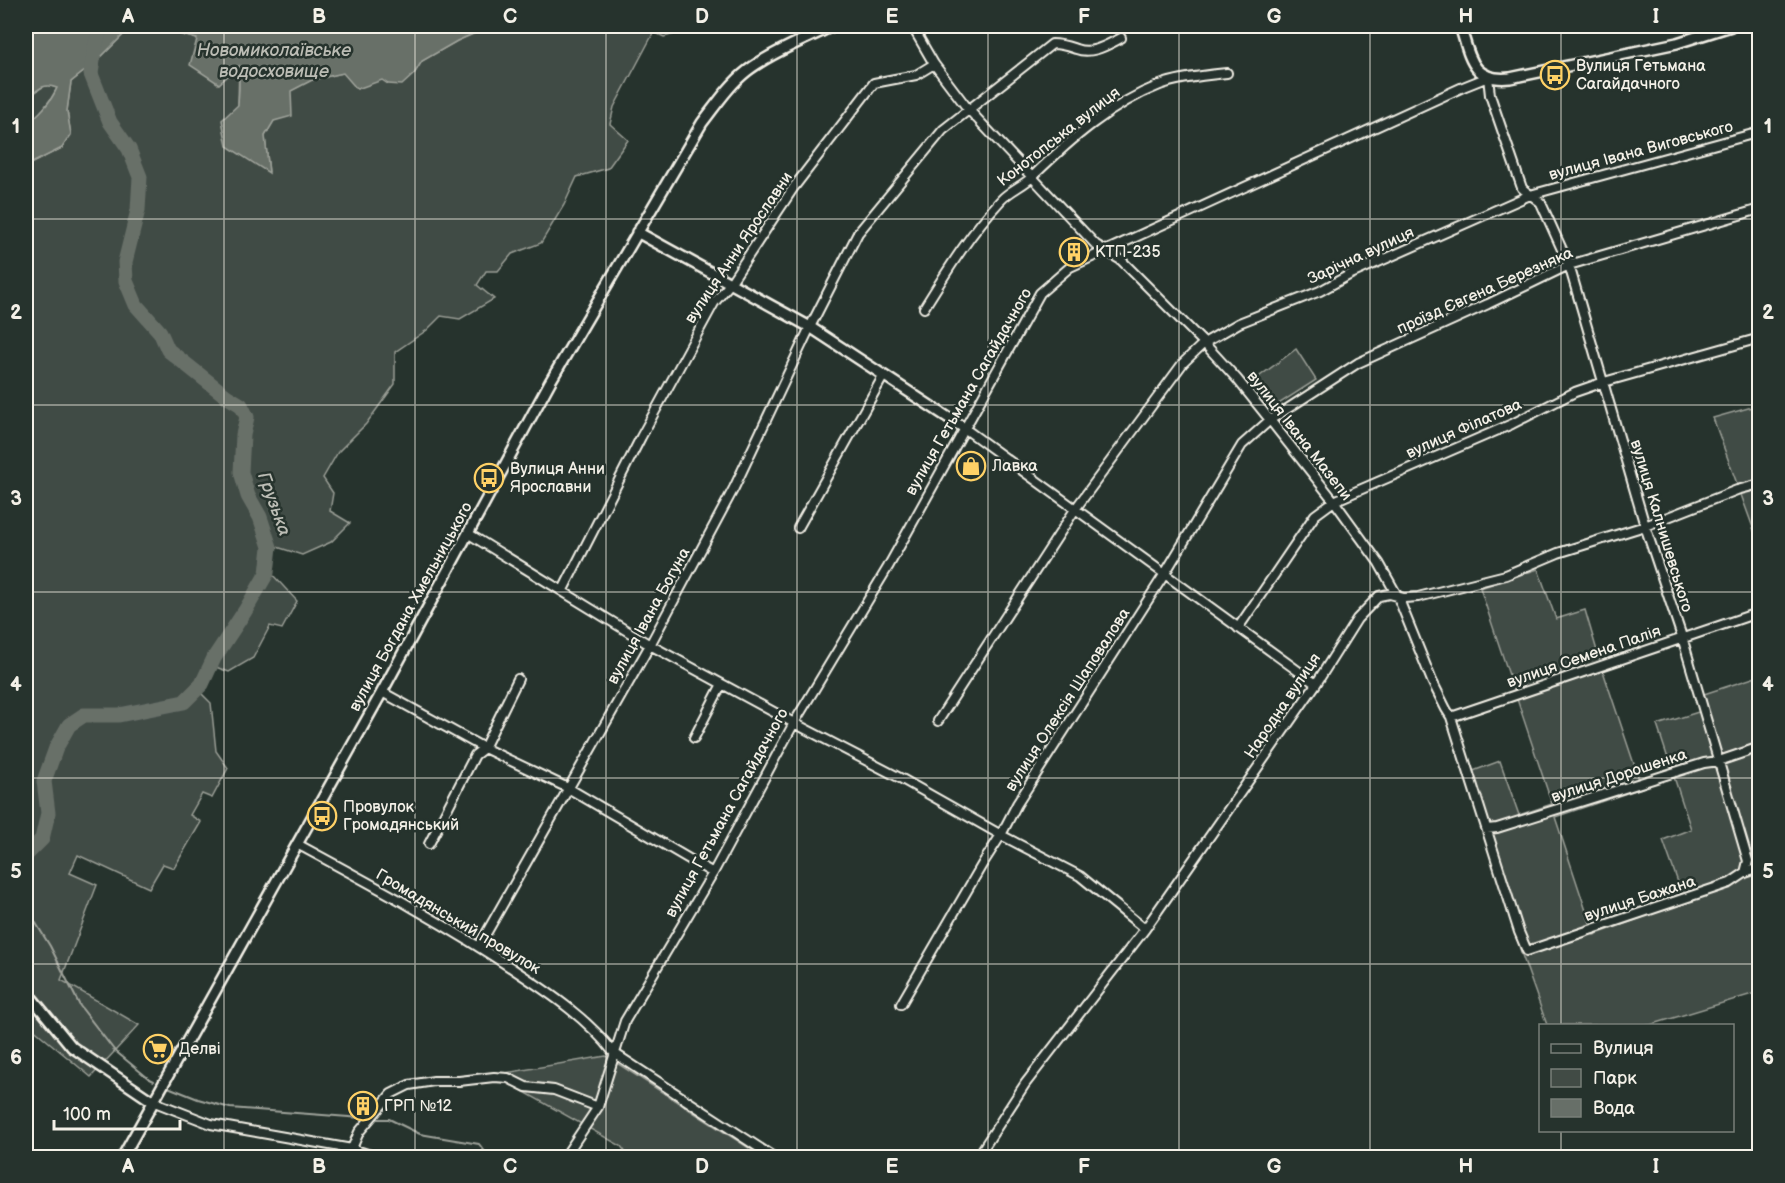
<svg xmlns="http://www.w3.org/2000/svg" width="1785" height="1183" font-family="'Balsamiq Sans',sans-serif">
	<rect width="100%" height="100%" fill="#26332d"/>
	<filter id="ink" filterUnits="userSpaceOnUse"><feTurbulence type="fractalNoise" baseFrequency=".0167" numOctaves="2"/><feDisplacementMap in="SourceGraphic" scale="12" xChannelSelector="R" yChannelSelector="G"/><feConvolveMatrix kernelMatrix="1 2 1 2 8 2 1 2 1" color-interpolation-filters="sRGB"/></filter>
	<g filter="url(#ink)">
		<path fill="#414b45" stroke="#9a9e96" stroke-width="1.5" d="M132 26H151L197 39 218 84 239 65 238 105 269 172 265 136 290 91 312 80 343 73 382 80 414 74 422 61 457 41 491 26H686L682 32 664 37 654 32 614 107 610 124 628 140 608 168 577 177 564 205 541 243 512 254 498 271H486L477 285 494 299 460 319 441 316 427 330 395 352V384L366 424 338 452 323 478 333 493 330 511 350 523 331 542 302 555 274 546 271 573 297 601 282 629 270 626 253 658 229 672 213 666 200 692 211 703 216 751 228 768 212 798 202 794 190 815 201 822 174 868 163 864 149 888 78 855 70 873 97 885 61 980 139 1025 91 1077 26 1023V166L62 148 71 135 67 111 71 82 96 62Z
			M48 85 57 88C49 104 39 114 26 125V100C33 95 39 87 48 85Z
			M1296 349 1316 380 1274 407 1256 379Z
			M1759 405V544L1713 418Z
			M1538 569 1556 619 1585 610 1602 668 1642 788 1555 817 1594 935 1685 902 1663 840 1691 829 1657 725 1708 709 1704 694 1759 676V992L1650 1025H1547L1521 952 1486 836 1465 774 1500 761 1519 815 1552 804 1480 588Z
			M606 1056 763 1157H629L621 1146 494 1075Z"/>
		<path fill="#676f68" stroke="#9fa39b" stroke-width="1.5" d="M26 26H132L96 62 71 82 67 111 71 134 62 148 26 166V125C39 114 50 104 57 88 41 82 38 91 26 99Z
			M151 26H263L308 28 319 26H491L457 41 422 61 414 74 402 85 388 84 382 80 357 89 343 73 312 80 291 91 292 116 274 121 265 136 269 173 227 146 222 120 238 105 239 89V66L219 84 190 65 197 39Z"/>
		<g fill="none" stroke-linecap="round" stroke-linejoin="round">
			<path stroke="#9fa39b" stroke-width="2" d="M26 907 50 946 80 1006 114 1050 148 1078 154 1081
				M168 1087 198 1099 230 1108 362 1118
				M378 1119H389L420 1134 479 1144 490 1158"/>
			<path stroke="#676f68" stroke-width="15" d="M26 855 42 839 48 813 44 781 56 748 69 725 84 715H119L184 702 202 684 214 658 245 611 267 573 270 547 260 517 248 496 241 472 243 435 247 417 241 405 226 396 168 350 160 332 136 305 126 281 125 262 138 210 140 177 129 149 110 122 91 74 95 47 101 26"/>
			<g stroke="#f4f1e8" stroke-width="12">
				<path id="minor" d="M912 26 934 64 968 109 1096 245 1121 260 1204 343 1237 379 1270 420 1334 501 1379 563 1398 597 1432 681 1446 709 1451 717 1519 932 1527 951 1730 883 1745 873 1760 868
					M924 308C947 271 971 232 1001 200 1010 190 1025 185 1034 175 1071 139 1111 104 1160 85 1177 78 1208 75 1227 73
					M964 428 1316 684
					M798 528 884 375
					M469 534 650 645 794 723 902 779 1001 835 1080 876 1145 929
					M563 590 641 437 714 303 729 285 794 187 874 83 916 75 934 64
					M1238 628 1315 515 1334 501 1512 424 1575 392 1604 382 1760 338
					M382 692 484 748 568 788 713 873
					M1451 717 1760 612
					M938 721 1076 508 1183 363 1204 343 1239 323 1320 291 1351 274 1530 195 1760 132
					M694 738 722 684
					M1487 829 1497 828 1704 763 1719 761 1760 747
					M297 844C371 884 446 924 516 971 551 994 588 1019 614 1053L775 1158
					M429 844 475 755 484 748 518 679
					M479 946 650 645 734 488 810 327 858 233 943 130 1052 44C1062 44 1067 46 1076 49 1092 55 1107 45 1121 38
					M901 1004 983 863 1001 835 1017 804 1164 575 1242 445 1270 420 1358 363 1488 304 1569 265 1760 209
					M152 1101 211 1124 352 1149 380 1158
					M348 1158 359 1132 391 1094 409 1085 434 1081H459L494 1077 508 1078 526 1087 554 1090 598 1107
					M564 1158 598 1107 625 1021 713 873 794 723 888 567 1040 293 1070 267 1463 87 1488 77 1490 95 1522 188C1528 194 1535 197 1541 203L1569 265 1645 526 1682 637 1748 861 1745 873
					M977 1158 1025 1084 1145 929 1316 684 1357 619 1379 596 1389 594 1404 598 1418 597 1506 575 1558 553 1645 526 1737 490 1760 484"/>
			</g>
			<g stroke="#f4f1e8" stroke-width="14">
				<path id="tertiary" d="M1460 26C1470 56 1471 82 1510 78L1677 43 1731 26
					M637 232 810 327 964 428
					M26 991 72 1047 152 1101
					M122 1158 382 692 550 382 702 123C716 105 729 85 747 71 769 54 807 38 833 26"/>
			</g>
			<use href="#minor" stroke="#26332d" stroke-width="8"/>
			<use href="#tertiary" stroke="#26332d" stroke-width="9"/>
		</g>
	</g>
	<path fill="none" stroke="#f4f1e8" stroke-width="1.5" stroke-opacity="0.55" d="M224 26V1158M415 26V1158M606 26V1158M797 26V1158M988 26V1158M1179 26V1158M1370 26V1158M1561 26V1026M26 219H1760M26 405H1760M26 592H1760M26 778H1760M26 964H1760M1561 1130V1158"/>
	<defs>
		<g id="bus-ring" transform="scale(1.5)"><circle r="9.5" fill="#26332d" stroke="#ffd166" stroke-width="1.5"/><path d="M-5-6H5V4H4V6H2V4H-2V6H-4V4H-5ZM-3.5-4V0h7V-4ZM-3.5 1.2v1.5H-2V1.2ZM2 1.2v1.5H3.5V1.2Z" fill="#ffd166"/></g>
		<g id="building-ring" transform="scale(1.5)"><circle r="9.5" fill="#26332d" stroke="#ffd166" stroke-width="1.5"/><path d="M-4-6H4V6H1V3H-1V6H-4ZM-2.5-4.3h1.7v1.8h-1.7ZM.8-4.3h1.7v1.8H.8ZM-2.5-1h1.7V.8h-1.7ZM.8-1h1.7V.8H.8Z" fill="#ffd166"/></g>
		<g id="shop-ring" transform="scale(1.5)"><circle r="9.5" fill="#26332d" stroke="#ffd166" stroke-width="1.5"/><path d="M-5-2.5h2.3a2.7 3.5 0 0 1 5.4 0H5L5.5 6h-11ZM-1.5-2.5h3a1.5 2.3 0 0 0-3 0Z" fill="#ffd166"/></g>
		<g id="supermarket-ring" transform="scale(1.5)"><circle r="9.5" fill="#26332d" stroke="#ffd166" stroke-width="1.5"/><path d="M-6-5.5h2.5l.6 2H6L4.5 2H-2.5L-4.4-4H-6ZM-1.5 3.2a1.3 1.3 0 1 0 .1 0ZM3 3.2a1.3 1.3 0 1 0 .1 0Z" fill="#ffd166"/></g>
	</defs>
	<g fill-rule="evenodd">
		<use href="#bus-ring" x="1555" y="75"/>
		<use href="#building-ring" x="1074" y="252"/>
		<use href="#shop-ring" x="971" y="466"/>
		<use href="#bus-ring" x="489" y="478"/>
		<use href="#bus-ring" x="322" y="816"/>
		<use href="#supermarket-ring" x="158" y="1049"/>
		<use href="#building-ring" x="363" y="1106"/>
	</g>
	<g text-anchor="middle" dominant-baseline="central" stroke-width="5" stroke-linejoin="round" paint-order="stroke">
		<g font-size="16" fill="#f4f1e8" stroke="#26332d" text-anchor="start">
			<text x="1576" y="66">Вулиця Гетьмана<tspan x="1576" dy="18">Сагайдачного</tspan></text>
			<text x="1095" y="252">КТП-235</text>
			<text x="992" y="466">Лавка</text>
			<text x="510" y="469">Вулиця Анни<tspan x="510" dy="18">Ярославни</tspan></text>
			<text x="343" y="807">Провулок<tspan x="343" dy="18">Громадянський</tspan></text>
			<text x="179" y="1049">Делві</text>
			<text x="384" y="1106">ГРП №12</text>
		</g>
		<g font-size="16" fill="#f4f1e8" stroke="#26332d">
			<text transform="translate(1059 137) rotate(-38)">Конотопська вулиця</text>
			<text transform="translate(1641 151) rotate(-15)">вулиця Івана Виговського</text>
			<text transform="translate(739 248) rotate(-56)">вулиця Анни Ярославни</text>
			<text transform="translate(1361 256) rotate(-25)">Зарічна вулиця</text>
			<text transform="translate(1485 291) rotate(-24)">проїзд Євгена Березняка</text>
			<text transform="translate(969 392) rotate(-60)">вулиця Гетьмана Сагайдачного</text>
			<text transform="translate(1464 429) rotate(-24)">вулиця Філатова</text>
			<text transform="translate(1299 436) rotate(52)">вулиця Івана Мазепи</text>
			<text transform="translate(1661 526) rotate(73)">вулиця Калнишевського</text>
			<text transform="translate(411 607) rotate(-61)">вулиця Богдана Хмельницького</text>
			<text transform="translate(649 616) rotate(-61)">вулиця Івана Богуна</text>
			<text transform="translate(1584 657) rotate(-19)">вулиця Семена Палія</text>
			<text transform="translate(1068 700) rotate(-57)">вулиця Олексія Шаповалова</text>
			<text transform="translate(1283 706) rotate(-56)">Народна вулиця</text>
			<text transform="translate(1619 776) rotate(-18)">вулиця Дорошенка</text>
			<text transform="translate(727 813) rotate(-61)">вулиця Гетьмана Сагайдачного</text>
			<text transform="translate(1640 899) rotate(-18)">вулиця Бажана</text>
			<text transform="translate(458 922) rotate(31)">Громадянський провулок</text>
		</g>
		<g font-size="18" font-style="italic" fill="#bcbdb5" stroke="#26332d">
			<text x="274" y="50">Новомиколаївське<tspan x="274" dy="21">водосховище</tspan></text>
			<text transform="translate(274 504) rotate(70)">Грузька</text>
		</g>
	</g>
	<rect width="1785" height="1183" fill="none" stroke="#26332d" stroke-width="66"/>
	<rect x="1539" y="1024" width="195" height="108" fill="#26332d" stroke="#787f78" stroke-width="1.5"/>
	<rect x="1551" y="1044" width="30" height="9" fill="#26332d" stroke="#787f78" stroke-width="1.5"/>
	<text x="1593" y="1054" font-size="18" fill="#f4f1e8">Вулиця</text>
	<rect x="1551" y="1069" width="30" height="18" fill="#414b45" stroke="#787f78" stroke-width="1.5"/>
	<text x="1593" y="1084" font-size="18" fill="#f4f1e8">Парк</text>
	<rect x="1551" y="1099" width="30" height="18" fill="#676f68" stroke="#787f78" stroke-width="1.5"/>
	<text x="1593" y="1114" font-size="18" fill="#f4f1e8">Вода</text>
	<path d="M54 1120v9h126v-9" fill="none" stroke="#f4f1e8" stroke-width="3"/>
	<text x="63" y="1120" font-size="18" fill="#f4f1e8" stroke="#26332d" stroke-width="4.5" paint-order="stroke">100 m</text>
	<rect x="33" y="33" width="1719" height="1117" fill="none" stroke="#f4f1e8" stroke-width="2"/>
	<g font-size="20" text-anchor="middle" font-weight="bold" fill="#f4f1e8">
		<text x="128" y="23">A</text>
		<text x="319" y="23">B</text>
		<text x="510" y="23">C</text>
		<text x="702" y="23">D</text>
		<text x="892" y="23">E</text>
		<text x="1084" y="23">F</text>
		<text x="1274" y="23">G</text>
		<text x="1466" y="23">H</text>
		<text x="1656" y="23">I</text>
		<text x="16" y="133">1</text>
		<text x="1768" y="133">1</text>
		<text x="16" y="319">2</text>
		<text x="1768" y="319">2</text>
		<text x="16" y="505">3</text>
		<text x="1768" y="505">3</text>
		<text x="16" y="691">4</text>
		<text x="1768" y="691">4</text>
		<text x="16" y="878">5</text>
		<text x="1768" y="878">5</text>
		<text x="16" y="1064">6</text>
		<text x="1768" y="1064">6</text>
		<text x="128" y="1173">A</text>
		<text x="319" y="1173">B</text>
		<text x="510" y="1173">C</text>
		<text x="702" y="1173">D</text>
		<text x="892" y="1173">E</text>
		<text x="1084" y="1173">F</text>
		<text x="1274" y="1173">G</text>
		<text x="1466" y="1173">H</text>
		<text x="1656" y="1173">I</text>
	</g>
</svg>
